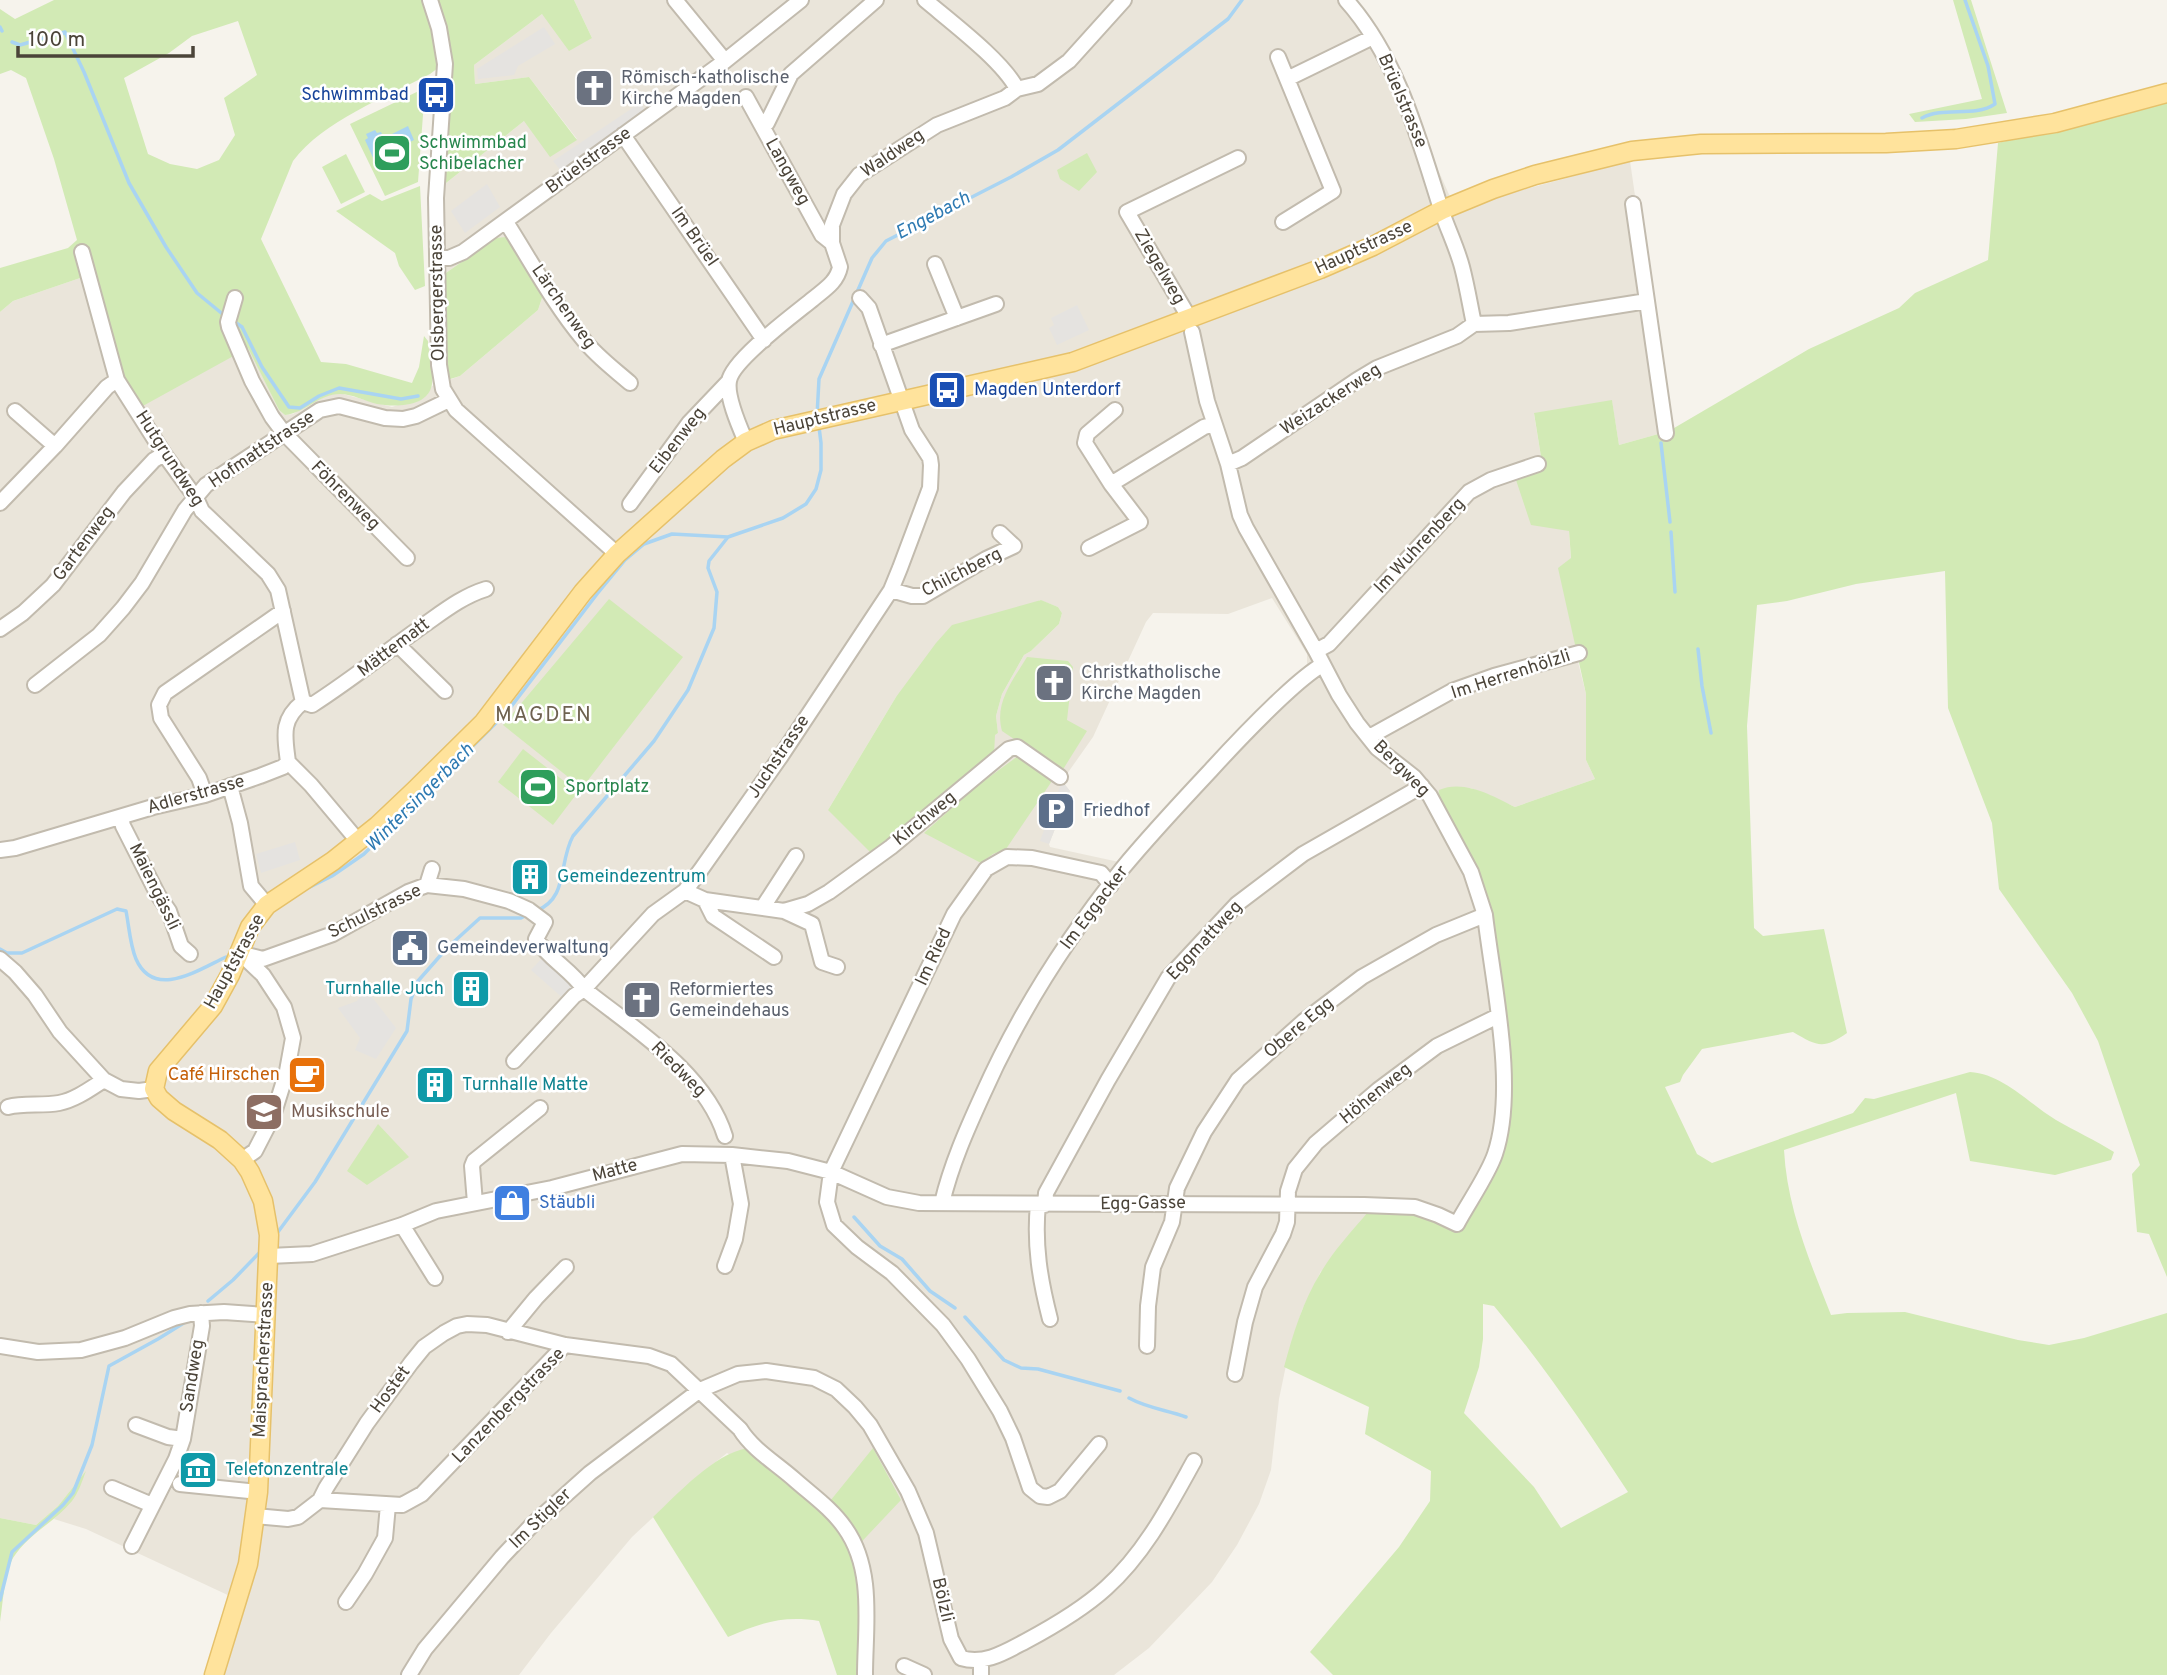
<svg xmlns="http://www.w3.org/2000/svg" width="2167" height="1675" font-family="Overpass,sans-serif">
	<rect width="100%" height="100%" fill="#f6f3ec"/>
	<path fill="#eae5da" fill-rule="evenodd" d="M574 0H1355L1376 30 1455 208 1630 161 1669 431 1619 445 1612 401 1534 414 1543 469 1569 531 1578 662 1586 694V760L1595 779 1515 807 1471 788 1438 796 1458 833 1486 897 1499 956 1506 1118 1465 1217 1321 1271 1302 1310 1289 1351 1279 1399 1271 1470 1259 1504 1237 1545 1212 1582 1149 1648 1114 1675H861L858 1582 851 1553 822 1511 727 1453 693 1480 632 1537 551 1633 519 1675H217L232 1597 86 1529 54 1519 77 1493 84 1474 58 1506 36 1525 0 1518V312L13 301 86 276 248 347 279 410 285 415 293 414 310 403 331 394H343L392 407 427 395 432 386 460 376 538 310 544 292 496 238 443 275 431 195 524 121 577 139 529 77 475 84 474 65 542 14 592 38ZM1272 598 1307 654V664L1209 759 1119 862 1050 847 1049 844 1070 791 1062 781 1093 737 1146 622 1153 613 1228 614ZM1040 600 1058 607 1062 613 1059 624 1031 651 1024 655 1002 694 996 716 998 733 828 810 896 697Z"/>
	<path fill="#d2eab5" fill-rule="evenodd" d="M54 0H424C430 21 441 45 438 68L430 74C386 97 323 121 293 161L261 239 321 362 346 364 412 383 419 367 424 336 428 341C429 354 434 371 432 384 429 408 393 407 377 404 365 401 352 394 340 394 319 394 305 413 285 415L279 410 248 348 141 407 120 373 86 276 13 301 0 312V268L68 248 77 240 54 159 26 78 11 70 0 74V9L15 19ZM238 21 257 75 224 98 235 135 219 160 197 169 170 164 148 154 124 78 169 53 192 36Z
		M434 0H574L592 38 569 51 542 14 474 65 475 84 529 77 577 140 550 157 524 121 441 187 450 47Z
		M1953 0H1971L2007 113 1966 119 1915 122 1909 114 1982 99Z
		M425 88 418 182 385 196 350 124Z
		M2167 98V1277L2149 1234 2137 1232 2132 1174 2140 1165 2098 1041 2072 993 1999 889 1992 823 1948 708 1945 571 1856 584 1787 601 1757 605 1747 726 1754 928 1763 936 1824 929 1847 1033C1823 1050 1817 1046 1793 1032L1702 1049 1683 1075 1680 1082 1665 1087 1697 1154 1712 1163 1853 1113 1865 1098 1874 1099 1970 1072C2003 1074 2028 1103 2056 1120 2075 1131 2095 1140 2114 1152L2111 1160 2055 1175 1970 1161 1956 1093 1784 1150C1787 1208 1810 1262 1831 1315L1847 1313 1905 1312 2018 1340 2049 1345 2084 1338 2167 1313V1675H1333L1310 1652 1399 1547 1430 1501 1431 1471 1365 1434 1369 1407 1284 1367C1293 1334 1303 1301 1321 1272 1334 1250 1352 1231 1368 1212L1398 1208 1452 1227 1499 1155 1503 1012 1499 956 1486 897 1458 833 1438 796 1439 790C1464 779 1493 796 1515 807L1595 779 1586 760V694L1558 568 1571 558 1569 531 1531 525 1516 480 1543 469 1534 413 1612 400 1619 445 1669 431 1809 349 1899 308 1915 293 1988 260 1998 143ZM1483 1304 1494 1306C1543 1364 1586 1428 1628 1492L1561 1528 1534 1487 1464 1413 1479 1367 1483 1339Z
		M1087 153 1097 172 1079 191 1060 179 1057 170Z
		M346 154 365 192 341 204 322 167Z
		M420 186 425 286 415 290 399 266 395 253 336 211 370 194 382 201Z
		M506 237 544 292 538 310 460 376 447 380 443 275 496 238Z
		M609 599 683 657 582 788 503 725Z
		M1041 600 1058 607 1062 613 1059 624 1031 651 1024 655 1002 694 996 716 998 733 995 735 994 755 871 853 828 810 896 697 936 643 952 625Z
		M1027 657 1068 661 1073 667 1067 720 1087 731 1062 771 1002 731C994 703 1013 680 1027 657Z
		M523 749 578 792 553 825 498 782Z
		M1018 756 1052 781 1006 849 993 854 981 863 924 833 973 789Z
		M378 1124 409 1157 367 1185 347 1171Z
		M748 1448 822 1511 873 1448 901 1500 851 1553 858 1582 862 1607 861 1675H837L819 1621C783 1615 760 1623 728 1637L653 1517C678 1494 713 1454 748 1448Z
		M86 1471C82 1481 79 1492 72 1501 55 1522 28 1534 13 1558 4 1574 3 1604 0 1622V1518L36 1525 58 1506Z"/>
	<path fill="#e5e3e0" d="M544 27 555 44 518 66 514 75 478 79 477 69Z
		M640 103 650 116 566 177 553 161Z
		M487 184 500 207 465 233 451 211Z
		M1077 305 1089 330 1057 345 1049 328 1054 325 1051 318Z
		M1062 781 1070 791 1049 844 1040 841Z
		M295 842 300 860 261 873 256 854Z
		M544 956 577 986 565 1000 531 970Z
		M365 988 396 1028 376 1059 355 1050 360 1038 338 1008 357 1001Z"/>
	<path fill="#a9d4f2" d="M408 126 414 140 374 160 365 140 368 138 366 134 375 130 377 133 381 132 384 138Z"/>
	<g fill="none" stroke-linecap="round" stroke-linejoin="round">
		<path stroke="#a9d4f2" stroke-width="3.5" d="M0 27 2 31
			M12 42 20 45 65 32 84 72 129 183 166 247 197 293 225 316
			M1922 118C1944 106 1974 118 1995 104L1988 66 1965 0
			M232 320 242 327 262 367 289 407 300 408 319 396 339 388 401 399 418 396
			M817 416 819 379 872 258 886 241 1011 177 1058 150 1228 19 1242 0
			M1661 443 1670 522
			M1671 532 1675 592
			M1698 649 1702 686 1711 733
			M310 887 332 876 364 854 507 712 597 594 625 560 644 544 672 534 728 537 783 518 806 504 816 489 821 470V443L819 427
			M536 911C569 898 558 863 573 836L654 741 688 690 714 628 717 592 708 568 709 561 728 537
			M0 949 7 953H22L117 909 126 911C129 926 130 945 136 959 154 1000 198 970 226 957
			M854 1217 880 1246 902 1259 930 1291 955 1308
			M275 1236 315 1182 407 1031 411 999 418 981 447 948 480 918H521L529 914
			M208 1301 233 1280 263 1249
			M965 1317 1004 1360 1021 1368 1038 1369 1120 1391
			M1129 1398C1147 1408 1167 1410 1186 1417
			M0 1600 12 1552 63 1505 73 1493 92 1445 109 1366 158 1339 187 1321"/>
		<g stroke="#c2bbae" stroke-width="18">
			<path id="minor" d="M430 0 439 28 445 64 436 198 439 365 443 389 456 410 617 554
				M675 0 725 61
				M925 0C951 22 1003 61 1017 89
				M1346 0C1398 58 1419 140 1442 212 1448 230 1457 248 1462 267 1467 286 1470 305 1474 324
				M1278 57 1333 191 1283 222
				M1287 79 1373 37
				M746 97 822 235 832 243
				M762 126 767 123 791 74 876 0
				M623 135 764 340
				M1633 204 1666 433
				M506 222C531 261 553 303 583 339 596 356 614 369 630 383
				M82 252 117 380 164 454 196 498 202 511 268 574 278 590 303 702C280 720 285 737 288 762
				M437 258H449L463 252 725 61 801 0
				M935 264 957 318
				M235 298 228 322 229 327 252 381 272 417 284 433 407 558
				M1190 319 1127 212 1238 158
				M881 345 996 304
				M15 411 55 446
				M746 442C740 428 726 397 729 381 732 360 796 313 813 299 825 289 837 282 840 267L832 243V225L844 194 859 175 937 125 1005 98 1017 89 1038 84 1069 61 1124 0
				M1228 464 1242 458 1357 380 1377 368 1457 336 1474 324 1509 323 1647 301
				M1111 484 1204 427 1214 424
				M0 503 55 446 107 387 117 380
				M630 504 689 423 729 381
				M1089 548 1140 522 1111 484 1085 443 1087 434 1115 410
				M891 590 912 596H923L986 559 1014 546 1000 533
				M0 629 23 613 53 585 124 492 154 460 164 454
				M397 644 445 691
				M1316 651 1329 644 1469 492 1491 480 1538 464
				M35 685 99 635 123 608 142 583 185 510 206 485 320 410 339 406 385 418 403 419 416 416 449 400
				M303 702 312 705C351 680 387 651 424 625 444 611 463 596 486 589
				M1369 737 1452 691 1494 676 1579 653
				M288 762 311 785 358 841
				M230 786 240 823 251 886 267 905
				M205 795 199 778 161 718 159 705 165 693 283 611
				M121 818 123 826 158 895 169 911 181 946 190 954
				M0 850 15 848 153 807 205 795 260 776 283 767 288 762
				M427 885 432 869
				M685 891 705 900 784 911 808 904 829 892 891 847 1009 749 1017 747 1060 777
				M705 900 713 916 774 957
				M763 907 796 856
				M784 911 812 924 822 962 837 967
				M239 953 263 959 333 934 408 892 427 885 464 889 509 901 529 910 545 922 536 939C549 959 571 970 584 989 634 1029 705 1072 725 1136
				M0 959 15 972 35 995 60 1032 104 1080 121 1089 139 1091 154 1089
				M514 1061 574 996 584 989 653 914 685 891 700 871 781 756 891 590 900 568 930 488 931 465 930 458 912 430 869 308 860 298
				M8 1107C24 1103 42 1106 59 1103 75 1100 90 1089 104 1080
				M242 1160 255 1151 273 1116 287 1071 293 1038 284 1007 263 975 243 956
				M475 1203 472 1166 474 1161 540 1108
				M942 1203C951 1165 967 1129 983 1094 1019 1013 1067 938 1122 869 1150 835 1181 802 1211 770 1232 747 1254 724 1277 702 1291 689 1305 675 1322 665
				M1038 1204C1034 1245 1040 1280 1050 1319
				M1045 1205 1046 1193 1108 1080 1168 978 1237 904 1303 854 1422 786
				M402 1225 435 1278
				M269 1256 312 1254 402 1225 436 1211 552 1188 682 1154 732 1155 788 1161 831 1172 887 1197 919 1203 1364 1205 1415 1207 1438 1215 1457 1224C1468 1203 1488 1175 1495 1154 1517 1088 1493 984 1485 915L1471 872 1430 796 1414 777 1377 748 1357 723 1339 695 1316 651 1246 528 1240 515 1228 464 1207 401 1192 332
				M725 1266 735 1239 741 1204 732 1155
				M508 1332 536 1298 566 1267
				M0 1346 38 1352 81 1350 125 1338 174 1318 190 1314 224 1312 266 1315
				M1147 1346 1148 1306 1153 1267 1172 1222 1177 1188 1204 1132 1238 1080 1304 1021 1362 977 1436 935 1485 915
				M1235 1374 1245 1322 1255 1287 1283 1234 1287 1222 1288 1191 1295 1169 1316 1143 1378 1090 1437 1046 1498 1016
				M136 1425 168 1437 183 1439
				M1099 1444 1060 1491 1048 1497 1040 1496 1030 1488 1013 1438 1000 1411 968 1359 943 1325 892 1273 857 1247 834 1225 827 1202 831 1172 954 914 986 869 1007 857 1032 858 1101 873 1111 885
				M180 1484 258 1492
				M112 1488 152 1505
				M320 1500 402 1505 422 1494 565 1345
				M255 1516 288 1519 298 1517 320 1500 326 1488 367 1423 411 1363 424 1347 444 1333 457 1326 467 1324 487 1325 565 1345 649 1356 671 1364 740 1429C753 1450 776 1463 795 1480 812 1495 832 1509 845 1528 875 1570 865 1627 865 1675
				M132 1546 176 1459 183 1439 202 1326 201 1313
				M346 1602 365 1574 385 1538 388 1505
				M981 1661V1675
				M904 1666 924 1675
				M409 1675 425 1649 502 1557 532 1525 590 1473 700 1390 738 1374 766 1371 814 1378 836 1389 855 1407 870 1425 908 1491 926 1533 951 1639 961 1658C985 1665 1005 1652 1026 1641 1054 1626 1083 1609 1106 1588 1145 1553 1169 1506 1194 1461"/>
		</g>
		<g stroke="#e6c16a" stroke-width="21">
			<path id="major" d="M214 1675 248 1564 258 1492 269 1235 263 1201 250 1172 242 1160 220 1140 174 1111 159 1098 154 1089 158 1071 213 1006 230 975 250 927 267 905 333 861 377 826 415 790 483 723 583 592 617 554 723 459 746 442 773 430 1073 362 1320 269 1373 246 1442 210 1493 189 1535 175 1632 151 1701 144 1886 143 1956 139 2055 123 2167 93"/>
		</g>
		<use href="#minor" stroke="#fff" stroke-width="14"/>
		<use href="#major" stroke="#ffe39c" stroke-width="18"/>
	</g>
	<defs>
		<g id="church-square" transform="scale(2.0125)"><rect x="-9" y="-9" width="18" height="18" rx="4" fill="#6b7280" stroke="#fff"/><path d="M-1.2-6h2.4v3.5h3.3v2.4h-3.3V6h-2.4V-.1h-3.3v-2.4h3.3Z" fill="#fff"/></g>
		<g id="bus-square" transform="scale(2.0125)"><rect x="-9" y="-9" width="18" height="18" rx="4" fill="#1a4fb4" stroke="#fff"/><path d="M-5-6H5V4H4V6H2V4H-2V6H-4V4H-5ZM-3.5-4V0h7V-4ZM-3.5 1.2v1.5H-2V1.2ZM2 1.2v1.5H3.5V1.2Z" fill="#fff"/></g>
		<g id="stadium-square" transform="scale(2.0125)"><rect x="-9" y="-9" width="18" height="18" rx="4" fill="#2e9e5b" stroke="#fff"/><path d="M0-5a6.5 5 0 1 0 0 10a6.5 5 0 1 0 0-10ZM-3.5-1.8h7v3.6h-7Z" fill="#fff"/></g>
		<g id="parking-square" transform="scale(2.0125)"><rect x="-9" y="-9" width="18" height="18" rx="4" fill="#5c6f8a" stroke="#fff"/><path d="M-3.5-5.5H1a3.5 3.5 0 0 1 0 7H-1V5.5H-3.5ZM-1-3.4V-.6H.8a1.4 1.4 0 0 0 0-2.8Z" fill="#fff"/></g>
		<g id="building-square" transform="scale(2.0125)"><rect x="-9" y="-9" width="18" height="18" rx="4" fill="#0f9aa8" stroke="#fff"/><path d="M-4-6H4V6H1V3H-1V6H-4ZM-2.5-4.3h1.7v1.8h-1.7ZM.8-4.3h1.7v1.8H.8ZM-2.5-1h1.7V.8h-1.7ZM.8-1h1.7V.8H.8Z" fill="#fff"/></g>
		<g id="civic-square" transform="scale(2.0125)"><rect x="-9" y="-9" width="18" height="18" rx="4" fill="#5c6f8a" stroke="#fff"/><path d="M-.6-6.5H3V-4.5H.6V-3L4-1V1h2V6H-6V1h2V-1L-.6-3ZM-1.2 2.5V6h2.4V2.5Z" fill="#fff"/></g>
		<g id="cafe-square" transform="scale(2.0125)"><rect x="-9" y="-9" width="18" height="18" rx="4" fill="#e8710a" stroke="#fff"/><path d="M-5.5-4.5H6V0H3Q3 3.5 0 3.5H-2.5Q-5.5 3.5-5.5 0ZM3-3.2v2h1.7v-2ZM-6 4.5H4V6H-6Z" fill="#fff"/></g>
		<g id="school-square" transform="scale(2.0125)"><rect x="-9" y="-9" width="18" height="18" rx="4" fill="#8d6e63" stroke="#fff"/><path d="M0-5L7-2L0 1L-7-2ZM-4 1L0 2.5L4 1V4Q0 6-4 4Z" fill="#fff"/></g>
		<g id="shop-square" transform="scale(2.0125)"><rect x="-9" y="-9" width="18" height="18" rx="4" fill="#3f7fe0" stroke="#fff"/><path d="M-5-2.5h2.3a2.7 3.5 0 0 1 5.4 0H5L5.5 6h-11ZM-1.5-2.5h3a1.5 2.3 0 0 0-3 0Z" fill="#fff"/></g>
		<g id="museum-square" transform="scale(2.0125)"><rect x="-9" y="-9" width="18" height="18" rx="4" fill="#0f9aa8" stroke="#fff"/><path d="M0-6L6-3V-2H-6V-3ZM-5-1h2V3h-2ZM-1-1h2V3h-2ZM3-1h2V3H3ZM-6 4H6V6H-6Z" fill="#fff"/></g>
	</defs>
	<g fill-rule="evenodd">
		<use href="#church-square" x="594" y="88"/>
		<use href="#bus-square" x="436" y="95"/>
		<use href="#stadium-square" x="392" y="153"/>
		<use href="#bus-square" x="947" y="390"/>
		<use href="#church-square" x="1054" y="683"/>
		<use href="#stadium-square" x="538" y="787"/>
		<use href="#parking-square" x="1056" y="811"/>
		<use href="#building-square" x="530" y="877"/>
		<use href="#civic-square" x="410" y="948"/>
		<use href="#building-square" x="471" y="989"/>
		<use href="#church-square" x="642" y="1000"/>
		<use href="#cafe-square" x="307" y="1075"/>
		<use href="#building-square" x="435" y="1085"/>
		<use href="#school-square" x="264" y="1112"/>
		<use href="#shop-square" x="512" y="1203"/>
		<use href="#museum-square" x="198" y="1470"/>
	</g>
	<g text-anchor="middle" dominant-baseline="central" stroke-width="5" stroke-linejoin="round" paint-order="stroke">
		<g font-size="18" fill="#5b616d" stroke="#fff" text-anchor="start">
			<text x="621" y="78">Römisch-katholische<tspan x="621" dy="21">Kirche Magden</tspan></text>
			<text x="1081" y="673">Christkatholische<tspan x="1081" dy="21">Kirche Magden</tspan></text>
			<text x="669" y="990">Reformiertes<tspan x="669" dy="21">Gemeindehaus</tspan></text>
		</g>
		<g font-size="18" fill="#164399" stroke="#fff" text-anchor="end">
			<text x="409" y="95">Schwimmbad</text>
			<text x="974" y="390" text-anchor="start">Magden Unterdorf</text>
		</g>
		<g font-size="18" fill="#4b4439" stroke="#fff">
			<text transform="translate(1402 101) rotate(67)">Brüelstrasse</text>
			<text transform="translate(893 154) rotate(-34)">Waldweg</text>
			<text transform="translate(589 161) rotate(-36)">Brüelstrasse</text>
			<text transform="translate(787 172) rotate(61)">Langweg</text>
			<text transform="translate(694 237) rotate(55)">Im Brüel</text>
			<text transform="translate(1364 248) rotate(-25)">Hauptstrasse</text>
			<text transform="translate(1159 267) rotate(60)">Ziegelweg</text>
			<text transform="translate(438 293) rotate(-91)">Olsbergerstrasse</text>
			<text transform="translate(563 307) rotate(55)">Lärchenweg</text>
			<text transform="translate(1331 400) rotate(-33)">Weizackerweg</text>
			<text transform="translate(825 418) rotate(-14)">Hauptstrasse</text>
			<text transform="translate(678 441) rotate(-52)">Eibenweg</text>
			<text transform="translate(262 450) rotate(-34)">Hofmattstrasse</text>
			<text transform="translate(169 459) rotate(57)">Hutgrundweg</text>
			<text transform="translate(345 496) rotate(45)">Föhrenweg</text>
			<text transform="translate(84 544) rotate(-53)">Gartenweg</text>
			<text transform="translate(1420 546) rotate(-47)">Im Wuhrenberg</text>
			<text transform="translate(962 573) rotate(-27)">Chilchberg</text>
			<text transform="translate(394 648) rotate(-37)">Mättematt</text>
			<text transform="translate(1511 675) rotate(-18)">Im Herrenhölzli</text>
			<text transform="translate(779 757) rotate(-56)">Juchstrasse</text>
			<text transform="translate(1401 769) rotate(45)">Bergweg</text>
			<text transform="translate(196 795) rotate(-16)">Adlerstrasse</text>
			<text transform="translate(925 819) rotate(-39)">Kirchweg</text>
			<text transform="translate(154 887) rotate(64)">Maiengässli</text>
			<text transform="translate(1095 908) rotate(-53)">Im Eggacker</text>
			<text transform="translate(375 912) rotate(-26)">Schulstrasse</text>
			<text transform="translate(1205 941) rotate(-47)">Eggmattweg</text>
			<text transform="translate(934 957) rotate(-65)">Im Ried</text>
			<text transform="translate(235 962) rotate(-61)">Hauptstrasse</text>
			<text transform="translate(1299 1028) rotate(-40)">Obere Egg</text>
			<text transform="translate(678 1070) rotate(45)">Riedweg</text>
			<text transform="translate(1376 1094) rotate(-39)">Höhenweg</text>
			<text transform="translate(615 1171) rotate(-15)">Matte</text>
			<text transform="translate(1143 1204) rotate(-1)">Egg-Gasse</text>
			<text transform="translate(264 1360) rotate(-87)">Maispracherstrasse</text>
			<text transform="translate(193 1376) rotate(-81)">Sandweg</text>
			<text transform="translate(391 1390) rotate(-54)">Hostet</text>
			<text transform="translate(509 1406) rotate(-46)">Lanzenbergstrasse</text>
			<text transform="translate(541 1519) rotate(-44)">Im Stigler</text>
			<text transform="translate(942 1600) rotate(77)">Bölzli</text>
		</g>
		<g font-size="18" fill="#27864d" stroke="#fff" text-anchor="start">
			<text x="419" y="143">Schwimmbad<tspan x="419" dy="21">Schibelacher</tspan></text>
			<text x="565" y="787">Sportplatz</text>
		</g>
		<g font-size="18" fill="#4e5e75" stroke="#fff" text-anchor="start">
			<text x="1083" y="811">Friedhof</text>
			<text x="437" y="948">Gemeindeverwaltung</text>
		</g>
		<g font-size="18" fill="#0d838f" stroke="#fff" text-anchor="start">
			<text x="557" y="877">Gemeindezentrum</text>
			<text x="444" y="989" text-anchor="end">Turnhalle Juch</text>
			<text x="462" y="1085">Turnhalle Matte</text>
			<text x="225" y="1470">Telefonzentrale</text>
		</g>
		<g font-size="18" fill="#c56008" stroke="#fff" text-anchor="end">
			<text x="280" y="1075">Café Hirschen</text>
		</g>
		<g font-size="18" fill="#785e54" stroke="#fff" text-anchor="start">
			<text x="291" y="1112">Musikschule</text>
		</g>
		<g font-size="18" fill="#366cbe" stroke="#fff" text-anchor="start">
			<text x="539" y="1203">Stäubli</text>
		</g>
		<g font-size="19" font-style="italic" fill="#2e7ab2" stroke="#fff">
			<text transform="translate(933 216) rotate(-28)">Engebach</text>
			<text transform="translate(420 798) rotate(-45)">Wintersingerbach</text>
		</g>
		<g font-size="21" letter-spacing="2" fill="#6e6250" stroke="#fff">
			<text x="544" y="715">MAGDEN</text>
		</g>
	</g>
	<path d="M18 46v10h175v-10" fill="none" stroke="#4b4439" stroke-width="3.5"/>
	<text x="28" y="46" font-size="21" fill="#4b4439" stroke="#ffffff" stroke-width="5" paint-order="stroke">100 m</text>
</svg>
